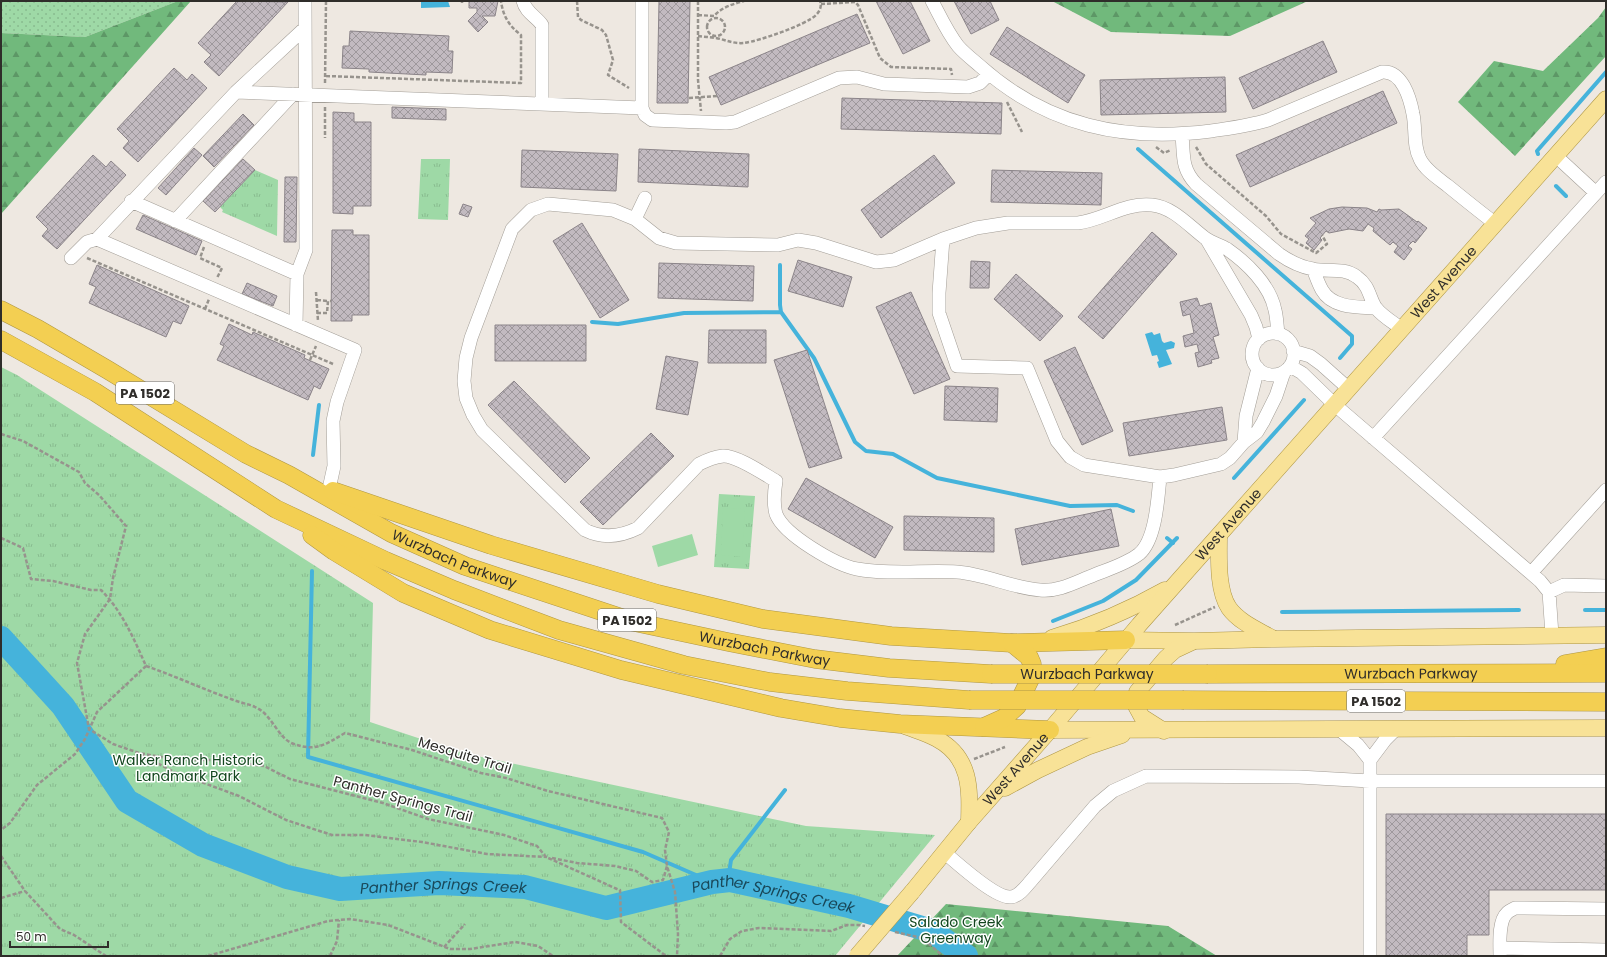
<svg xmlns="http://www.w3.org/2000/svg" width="1607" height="957" font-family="Poppins,sans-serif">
	<defs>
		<pattern id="grass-dots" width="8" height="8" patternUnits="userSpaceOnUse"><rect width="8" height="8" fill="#9ed9a6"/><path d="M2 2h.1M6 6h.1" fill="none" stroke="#88bb8f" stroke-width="1.8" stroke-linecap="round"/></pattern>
		<pattern id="forest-firs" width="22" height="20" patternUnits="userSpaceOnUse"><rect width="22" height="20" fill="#71b97c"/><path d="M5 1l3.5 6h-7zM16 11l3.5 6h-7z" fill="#5d9766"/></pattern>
		<pattern id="park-tufts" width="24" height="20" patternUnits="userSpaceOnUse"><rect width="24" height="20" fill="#9ed9a6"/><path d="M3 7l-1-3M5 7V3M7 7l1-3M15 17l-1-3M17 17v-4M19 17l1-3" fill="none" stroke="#88bb8f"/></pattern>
		<pattern id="building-cross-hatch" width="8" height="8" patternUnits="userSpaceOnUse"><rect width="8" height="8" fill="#c2bac0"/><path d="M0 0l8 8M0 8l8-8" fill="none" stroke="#9e989c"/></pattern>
	</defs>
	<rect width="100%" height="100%" fill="#eee8e1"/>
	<path fill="url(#grass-dots)" d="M1 1H178L85 37 1 33Z"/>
	<path fill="url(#forest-firs)" d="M178 1H191L1 214V33L85 37Z
		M1052 1H1308L1230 36 1111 32Z
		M1606 7V56L1515 156 1458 102 1494 61 1543 71 1598 18Z
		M946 904 1168 926 1217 956H897Z"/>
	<path fill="url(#park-tufts)" d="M421 159H450L448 220 418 219Z
		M255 170 278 180 277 236 222 212 223 210 220 207Z
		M1 367 17 375 373 603 370 722 463 753 806 826 935 835 835 956H1Z
		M719 494 755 496 749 569 714 567Z"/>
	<path fill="#9ed9a6" d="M723 508 745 509 742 557 721 555Z
		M692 534 698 555 658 567 652 546Z"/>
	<path fill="#45b3db" d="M421 1H448L450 7 421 8Z
		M1152 332 1154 335 1160 333 1162 341 1164 343 1171 341 1175 343 1174 348 1166 350 1172 364 1159 368 1157 362 1159 361 1157 355 1152 356 1145 334Z"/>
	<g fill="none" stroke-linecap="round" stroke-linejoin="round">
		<path stroke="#45b3db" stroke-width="4" d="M1138 149 1352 336V344L1340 358
			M1538 154 1537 151 1606 72
			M1556 186 1566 196
			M780 265V305L781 312
			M592 322 618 324 684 313 781 312 814 358 855 442 866 451 893 454 937 478 1070 506 1117 505 1133 511
			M313 455 319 405
			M1234 478 1304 400
			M1167 538 1173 543
			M312 571 308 757 643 852 712 882
			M1585 610H1606
			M1282 612 1519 610
			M1053 621 1103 601 1136 580 1177 538
			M728 880 731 860 785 790"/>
		<path stroke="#45b3db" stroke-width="24" id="s1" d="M1 638 63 706 127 801 203 845 287 877 340 889 439 883 525 887 606 908 712 882 730 880 849 906 932 931 966 956"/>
	</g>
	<path fill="url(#building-cross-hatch)" stroke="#8b8489" d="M237 1 288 2 219 76 204 62 211 55 198 43Z
		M469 1H498L495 16H482L488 22 478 32 468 21 477 12V8H469Z
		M659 1H690L688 103H657Z
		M876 1H910L930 41 903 54Z
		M954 1H990L999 20 971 34Z
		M857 14 870 43 721 105 709 77Z
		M1007 27 1085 75 1068 103 990 54Z
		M350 31 449 36 448 51H453L452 73 426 72V75L369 72V69L342 68 343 46H349Z
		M1323 41 1337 72 1253 109 1239 78Z
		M174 68 187 80 192 74 207 88 138 162 123 148 129 141 117 129Z
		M1225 77 1226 112 1101 115 1100 80Z
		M1383 91 1397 123 1250 187 1236 155Z
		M842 98 1002 103 1001 134 841 129Z
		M392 107 446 109V120L392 118Z
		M333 112 354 113V122H371V206H353V214L333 213Z
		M243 114 254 125 214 167 203 156Z
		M194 148 202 155 166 195 158 188Z
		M639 149 749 154 748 187 638 182Z
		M522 150 618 154 616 191 521 187Z
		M93 155 106 167 111 161 126 175 57 249 42 236 48 229 36 217Z
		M934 155 955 183 881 238 861 210Z
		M243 159 255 170 215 212 203 201Z
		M992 170 1102 173 1101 205 991 202Z
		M285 177H297L296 242H284Z
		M463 204 472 207 468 217 459 214Z
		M1342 207 1367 208 1377 212 1379 209 1381 210 1399 209 1417 222 1418 221 1427 228 1415 243 1413 241 1408 246 1412 249 1404 260 1394 252 1398 246 1393 242 1390 245 1373 231 1374 228 1368 224 1363 231 1349 229 1329 233 1326 231 1320 238 1322 240 1314 250 1306 243 1309 239 1305 236 1316 223 1310 218 1329 209Z
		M143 215 202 241 196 255 136 229Z
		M582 223 629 300 600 318 553 241Z
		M332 230H353V235H369V315H352V321H331Z
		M1152 232 1177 254 1103 339 1078 317Z
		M798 260 852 277 843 307 788 291Z
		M971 261 990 262 989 288H970Z
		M659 263 754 266 753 301 658 298Z
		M97 265 189 306 181 324 173 321 166 337 89 303 96 287 89 284Z
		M1016 274 1063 316 1040 341 994 299Z
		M247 283 277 296 273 306 242 294Z
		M911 292 950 379 914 394 876 307Z
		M1197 298 1200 306 1211 303 1219 335 1213 337 1219 358 1211 360 1212 363 1198 367 1195 353 1199 352 1197 344 1185 347 1183 336 1194 333 1190 314 1183 316 1180 302Z
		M229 324 252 335 253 332 305 355 304 358 329 369 320 389 314 386 308 400 217 360 224 346 220 344Z
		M495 325H586V361H495Z
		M709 330H766V363H708Z
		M1075 347 1113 431 1082 445 1044 361Z
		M807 350 842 458 809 468 774 360Z
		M666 356 698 362 688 415 656 409Z
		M514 381 590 458 565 483 488 405Z
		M945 386 998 388 997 422 944 420Z
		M1222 407 1227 440 1129 456 1123 423Z
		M651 433 674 456 603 525 580 502Z
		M806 478 893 527 875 558 788 509Z
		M1111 509 1119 546 1022 565 1015 529Z
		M904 516 994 518V552L904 550Z
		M1386 814H1606V890H1489V935H1467V956H1386Z"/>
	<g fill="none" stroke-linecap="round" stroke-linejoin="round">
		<g stroke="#a39e97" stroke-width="14">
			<path id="minor" d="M523 1C526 13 536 16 542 25V104
				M642 1V108L645 115 652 120 726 123 735 122 839 78 857 77 884 84 968 87 980 83 989 74
				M932 1C940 16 947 32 958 46 964 53 973 60 980 66 1047 126 1124 142 1211 131 1231 128 1249 126 1268 120L1382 72C1402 70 1410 98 1413 114 1416 128 1413 146 1420 159 1425 170 1439 179 1448 186 1464 199 1480 212 1496 224
				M236 92 642 108
				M1182 135C1184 155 1181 168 1196 184L1279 254C1289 261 1301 267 1313 269 1328 272 1344 267 1357 277 1370 286 1369 298 1376 308 1382 316 1394 323 1402 329
				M1556 156 1596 193
				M131 201 297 274
				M635 219 645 198
				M175 221 293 94
				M97 239 355 350 337 402 333 421 334 466 329 489
				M943 239 939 293V313L957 366 1027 368 1057 441 1070 457 1084 465 1160 477 1174 475 1221 464 1230 458 1244 442 1257 432 1263 422 1276 396 1284 372
				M1207 240 1251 315 1256 327 1259 339
				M71 258 87 242 97 239 236 92 305 28
				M1313 269C1316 276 1318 283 1322 290 1332 308 1357 307 1376 308
				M296 325 297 274 306 250 305 1
				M1252 354a21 21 0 1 1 42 0a21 21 0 1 1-42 0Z
				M1293 351 1310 356 1321 364 1349 389
				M1290 366 1302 373 1335 405 1540 581 1549 592 1552 635
				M1373 438 1606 182
				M1244 442 1246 416 1258 368
				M1160 477C1158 497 1156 540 1139 554 1125 565 1105 570 1089 577 1074 583 1057 592 1040 590 1012 588 986 574 957 572 924 570 890 575 857 569 836 565 784 535 776 514 773 503 774 493 776 481 764 474 736 455 723 456 714 457 707 460 699 464L638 528C620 537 603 539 585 530L482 430 473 415 466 398 464 381 466 358 471 338 512 229 531 210 548 204 613 210 635 219 659 238 676 243 778 245 798 240 816 243 876 262 894 260 943 239 976 228 1008 223H1078C1103 220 1126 202 1152 205 1173 207 1189 226 1205 238 1212 243 1220 245 1227 249 1247 263 1270 285 1275 310 1277 318 1277 326 1278 334
				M1531 573 1606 490
				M1549 592 1564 585 1606 586
				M1340 730 1358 745 1370 760
				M945 853C957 863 996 899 1011 897 1019 896 1025 888 1030 882L1095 806 1113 791 1146 776 1299 777 1370 781H1606
				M1500 948 1606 950
				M1370 956V760L1385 740 1396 729
				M1500 956C1500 945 1498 921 1507 913 1509 911 1513 909 1515 908L1606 909"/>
		</g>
		<g stroke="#ae9644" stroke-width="17">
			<g id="major">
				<path d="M1219 536C1219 557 1217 590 1229 608 1239 622 1258 630 1272 638"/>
				<path d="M1052 638C1092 626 1128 611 1165 590"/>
				<path d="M1126 640 1194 641 1274 639 1606 635"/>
				<path d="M905 726C915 730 927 733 937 739 971 757 970 789 969 822"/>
				<path d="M1050 730 1606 728"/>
				<path d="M1164 731 1142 717 1136 706 1137 692 1166 658 1175 650 1192 642"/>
				<path d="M1005 788 1038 770 1087 747 1122 735"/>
				<path id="s2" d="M912 892 969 822 1050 730 1139 625 1606 99"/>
			</g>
		</g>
		<g stroke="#ae9644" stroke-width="19">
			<g id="highway">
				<path id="s3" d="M1 310 38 329 108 370 246 454 289 475 391 533 465 566 634 622 728 642 815 659 889 668 991 674"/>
				<path d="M1 340 95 392 276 509 386 561 454 590 559 630 684 665 770 682 847 691 969 700"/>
				<path d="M333 491 491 545 658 594 763 619 891 636 1012 643 1126 640"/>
				<path d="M312 535 334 551 403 593 490 630 621 670 781 708 840 718 900 724 1050 730"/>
				<path d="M1565 664 1606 657"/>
				<path id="s4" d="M1208 674 1606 673"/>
				<path d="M1184 700 1606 702"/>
				<path d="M984 727 1004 718 1017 706 1032 675V664L1029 657 1012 643"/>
			</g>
		</g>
		<path stroke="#97938d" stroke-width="2.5" stroke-dasharray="4 2" stroke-linecap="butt" d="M577 1 578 17 581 20 602 30 606 35 613 60 608 75 629 88
			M698 1V80L701 111
			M462 3V1
			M821 4 855 2 858 5 880 58 891 67 951 69 952 75
			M698 15 714 16C722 7 733 4 744 1
			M707 27a9 9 0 1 1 18 0a9 9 0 1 1-18 0Z
			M698 36C704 37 710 37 716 38 726 40 734 44 744 43 759 41 806 25 816 15 820 11 822 6 820 1
			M326 76 521 83V35C509 26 503 16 501 1
			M325 83 326 1
			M689 98 717 96
			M1007 102 1022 132
			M325 107V138
			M1156 147 1164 153 1171 150
			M1196 147 1206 164 1266 216 1281 234 1316 253 1327 244 1322 235
			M204 247 200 258 222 268 217 278
			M87 258 333 364
			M316 292 318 321
			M317 300 328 301
			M205 309 209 299
			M317 313H327L328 301H331
			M310 360 316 346
			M1 434 23 441 79 472 85 483 99 495 126 526 113 578 110 599 85 634 77 663 89 729 113 744 139 753 178 760H219L264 766 290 779 383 803 428 819 504 835 537 846 546 857 617 889 620 890 621 922 666 956
			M1 538 23 548 31 579 53 581 91 590H101C122 611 134 639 146 666L97 712 85 739 75 754 37 785 10 823 1 830
			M1175 625 1215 607
			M146 666C175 676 203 689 231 699 240 703 250 704 257 708 273 716 278 739 294 744 316 752 326 744 345 733L412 750 481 773 506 778 548 791 662 818 669 832 665 850 667 866 675 892 678 934 677 956
			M142 755 174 772 239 796 286 820 332 835H365L422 842 487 854 547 857
			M974 759 1005 747
			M1 856 25 891 60 929 74 935 106 956
			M552 858 577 863 615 866 636 871 652 882 663 880 667 866
			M1 898 25 891
			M895 932 922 938 943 956
			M444 947 465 924
			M208 956 328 921 350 919 388 925 450 949H470L515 942 538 946 553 956
			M330 956 337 941 339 920
			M720 956 730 939 742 931 759 928 831 931 847 925H858L865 926"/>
		<use href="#minor" stroke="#fff" stroke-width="13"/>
		<use href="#major" stroke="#f8e297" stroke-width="16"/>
		<use href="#highway" stroke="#f3cf52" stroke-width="18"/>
		<g stroke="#ae9644" stroke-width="17" stroke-linecap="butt">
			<path id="major-bridge" d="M857 956 912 892"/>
		</g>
		<g stroke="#ae9644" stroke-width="19" stroke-linecap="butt">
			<g id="highway-bridge">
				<path id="s5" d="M991 674H1208"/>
				<path d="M969 700H1184"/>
			</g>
		</g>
		<use href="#major-bridge" stroke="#f8e297" stroke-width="16"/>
		<use href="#highway-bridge" stroke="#f3cf52" stroke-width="18"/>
	</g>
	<g text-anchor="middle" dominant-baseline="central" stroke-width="3" stroke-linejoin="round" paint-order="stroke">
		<g fill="#fff" stroke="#6d6c6a" stroke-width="1">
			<rect x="116" y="382" width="58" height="22" rx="3"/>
			<rect x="598" y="609" width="58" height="22" rx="3"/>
			<rect x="1347" y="690" width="58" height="22" rx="3"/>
		</g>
		<g font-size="13" font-weight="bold" fill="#2f2d2a">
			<text x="145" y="393">PA 1502</text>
			<text x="627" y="620">PA 1502</text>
			<text x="1376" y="701">PA 1502</text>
		</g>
		<g font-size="14" fill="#2f2d2a" stroke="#fff">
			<text stroke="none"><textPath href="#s2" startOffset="809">West Avenue</textPath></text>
			<text stroke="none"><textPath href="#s2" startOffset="485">West Avenue</textPath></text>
			<text stroke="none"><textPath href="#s3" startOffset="518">Wurzbach Parkway</textPath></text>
			<text stroke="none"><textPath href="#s3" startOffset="842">Wurzbach Parkway</textPath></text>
			<text stroke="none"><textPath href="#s4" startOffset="203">Wurzbach Parkway</textPath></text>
			<text stroke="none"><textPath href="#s5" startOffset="96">Wurzbach Parkway</textPath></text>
			<text transform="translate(465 755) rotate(17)">Mesquite Trail</text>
			<text stroke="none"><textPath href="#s2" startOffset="161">West Avenue</textPath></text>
			<text transform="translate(403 799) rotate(15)">Panther Springs Trail</text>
		</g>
		<g font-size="14" fill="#12461e" stroke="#fff">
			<text x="188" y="760">Walker Ranch Historic<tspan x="188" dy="16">Landmark Park</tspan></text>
			<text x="956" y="922">Salado Creek<tspan x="956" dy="16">Greenway</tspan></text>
		</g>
		<g font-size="15" font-style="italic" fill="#194859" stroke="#fff">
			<text stroke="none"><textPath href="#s1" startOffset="542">Panther Springs Creek</textPath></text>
			<text stroke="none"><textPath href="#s1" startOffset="879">Panther Springs Creek</textPath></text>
		</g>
	</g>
	<rect width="1607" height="957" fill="none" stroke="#2f2d2a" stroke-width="4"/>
	<path d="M10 941v6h98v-6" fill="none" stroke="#2f2d2a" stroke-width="2"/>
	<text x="16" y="941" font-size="12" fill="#2f2d2a" stroke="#ffffff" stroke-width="3" paint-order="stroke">50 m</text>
</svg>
